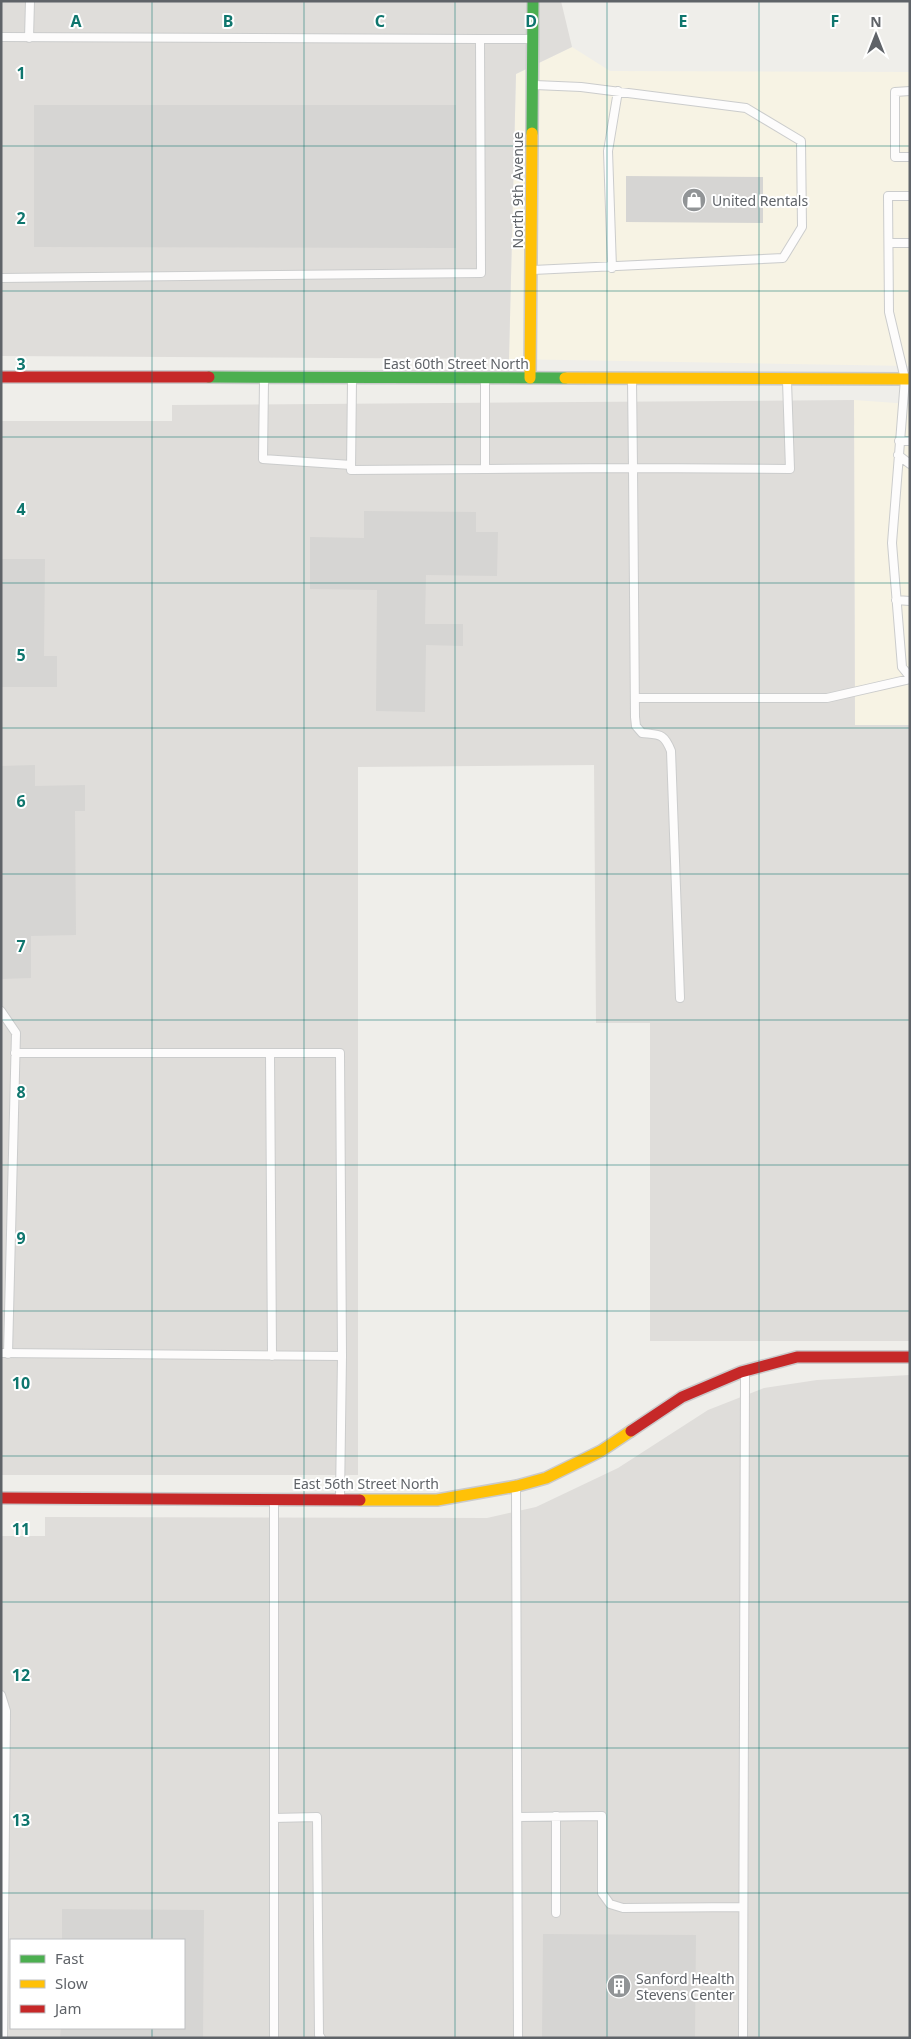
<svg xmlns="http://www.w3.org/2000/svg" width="911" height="2039" font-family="'Noto Sans',sans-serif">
	<rect width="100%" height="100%" fill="#efeeea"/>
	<path fill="#f7f3e4" d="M572 47 610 71 910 72V366L509 359 516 74Z
		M854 400 910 404V725H855Z"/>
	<path fill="#dfddda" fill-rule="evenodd" d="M1 1H561L572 47 516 74 509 359 1 356Z
		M854 400 855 725H910V1341H650V1023H596L594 765 358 767V1475H1V421H172V405Z
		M910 1375V2038H1V1536H45V1517L487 1518 536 1507 618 1468 708 1410 764 1388 817 1380ZM11 1940H184V2028H11Z"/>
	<path fill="#d6d5d3" d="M34 105H456V248L34 247Z
		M626 176 763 177V223L626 222Z
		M364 511 476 512V532H498L497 576 426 575 425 624H463V646L426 645 425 712 376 711 377 590 310 589V537L364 538Z
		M1 559H45L44 656H57V687H1Z
		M35 765V786L85 785V811H75L76 935 31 936V978L1 979V766Z
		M62 1909 204 1910 203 2038H60L61 2028H184V1940H62Z
		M543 1934 696 1935 695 2038H542Z"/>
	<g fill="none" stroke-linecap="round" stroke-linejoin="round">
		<g stroke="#cbcccc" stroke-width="10">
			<path id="lane" d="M1 37 480 39 481 273 1 278
				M29 38 30 1
				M480 39H530
				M910 91 895 92V157H910
				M910 196H888L889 312 905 379 892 543 902 667 910 677
				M889 243H910
				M612 268 608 151 618 91
				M533 270 783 258 802 227 801 141 746 108 581 87 535 85
				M264 380 263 459 351 465
				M352 380 351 470 485 469V379
				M899 441H910
				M898 455 910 464
				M485 469 633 468 632 380
				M896 600 910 601
				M635 698H827L910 679
				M680 998 671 751C664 733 660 735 642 733L636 726 635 717 633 468 790 469 787 381
				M1 1011 16 1033 8 1354
				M15 1053H340L342 1356 340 1498
				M270 1053 272 1356
				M1 1353 342 1356
				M516 1488 518 2038
				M274 1502V2038
				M1 1695 6 1711 3 2038
				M556 1816V1913
				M518 1817 602 1816V1893L610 1904 623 1908 743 1907
				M274 1818 317 1817 319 2035 321 2038
				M743 2038 745 1372"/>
		</g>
		<g stroke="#cacacb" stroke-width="14">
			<path id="fast" d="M532 133 533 1
				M209 377 565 378"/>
		</g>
		<g stroke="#cacacb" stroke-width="14">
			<path id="slow" d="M530 378 532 133
				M565 378 910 379
				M360 1500H437L517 1486 546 1478 601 1451 631 1431"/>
		</g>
		<g stroke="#cacacb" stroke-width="14">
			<path id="jam" d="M1 377H209
				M631 1431 682 1397 741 1372 797 1357H910
				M1 1498 360 1500"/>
		</g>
		<use href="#lane" stroke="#fdfcfc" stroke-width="8"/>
		<use href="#fast" stroke="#4caf50" stroke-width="11"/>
		<use href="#slow" stroke="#ffc107" stroke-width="11"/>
		<use href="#jam" stroke="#c62828" stroke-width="11"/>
	</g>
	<path fill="none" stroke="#0f766e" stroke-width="1" stroke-opacity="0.55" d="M152 1V1940M304 1V2038M455 1V2038M607 1V2038M759 1V2038M1 146H910M1 291H910M1 437H910M1 583H910M1 728H910M1 874H910M1 1020H910M1 1165H910M1 1311H910M1 1456H910M1 1602H910M1 1748H910M1 1893H910M152 2028V2038"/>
	<defs>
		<g id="shop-disc" transform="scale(1.25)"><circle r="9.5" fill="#919496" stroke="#fff"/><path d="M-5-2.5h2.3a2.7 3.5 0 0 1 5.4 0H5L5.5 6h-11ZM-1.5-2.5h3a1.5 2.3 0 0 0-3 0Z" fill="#fff"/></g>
		<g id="building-disc" transform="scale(1.25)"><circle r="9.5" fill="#919496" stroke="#fff"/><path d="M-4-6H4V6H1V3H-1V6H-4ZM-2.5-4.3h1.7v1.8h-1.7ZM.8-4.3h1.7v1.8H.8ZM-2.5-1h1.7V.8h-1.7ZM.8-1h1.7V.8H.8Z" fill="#fff"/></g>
	</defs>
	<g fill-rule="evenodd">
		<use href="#shop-disc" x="694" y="200"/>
		<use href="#building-disc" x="619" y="1986"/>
	</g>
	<g text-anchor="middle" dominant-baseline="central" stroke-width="4" stroke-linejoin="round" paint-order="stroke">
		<g font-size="14" fill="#5f6368" stroke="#fff">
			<text transform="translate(517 190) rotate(-90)">North 9th Avenue</text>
			<text x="456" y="363">East 60th Street North</text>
			<text x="366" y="1483">East 56th Street North</text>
		</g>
		<g font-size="14" fill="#5f6368" stroke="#fff" text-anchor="start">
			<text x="712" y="200">United Rentals</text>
			<text x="636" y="1978">Sanford Health<tspan x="636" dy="16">Stevens Center</tspan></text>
		</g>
	</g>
	<g font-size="16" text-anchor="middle" font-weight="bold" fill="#0f766e" stroke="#fff" stroke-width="4" stroke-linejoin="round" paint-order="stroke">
		<text x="76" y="27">A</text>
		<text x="228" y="27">B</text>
		<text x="380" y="27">C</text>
		<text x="531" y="27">D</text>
		<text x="683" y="27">E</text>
		<text x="835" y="27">F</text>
		<text x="21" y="79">1</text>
		<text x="21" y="224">2</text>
		<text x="21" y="370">3</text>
		<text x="21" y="515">4</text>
		<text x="21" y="661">5</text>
		<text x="21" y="807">6</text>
		<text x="21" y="952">7</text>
		<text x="21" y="1098">8</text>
		<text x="21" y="1244">9</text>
		<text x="21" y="1389">10</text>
		<text x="21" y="1535">11</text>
		<text x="21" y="1681">12</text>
		<text x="21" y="1826">13</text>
	</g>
	<rect width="911" height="2039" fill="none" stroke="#5f6368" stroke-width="5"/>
	<rect x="10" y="1939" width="175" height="90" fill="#ffffff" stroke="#bfc1c3"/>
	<rect x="20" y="1955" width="25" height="8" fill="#4caf50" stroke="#bfc1c3"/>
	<text x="55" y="1964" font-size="15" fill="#5f6368">Fast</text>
	<rect x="20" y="1980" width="25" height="8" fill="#ffc107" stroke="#bfc1c3"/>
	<text x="55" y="1989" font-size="15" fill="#5f6368">Slow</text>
	<rect x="20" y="2005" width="25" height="8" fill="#c62828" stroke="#bfc1c3"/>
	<text x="55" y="2014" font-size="15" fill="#5f6368">Jam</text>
	<g transform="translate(876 35)" stroke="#ffffff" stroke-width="4" paint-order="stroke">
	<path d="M0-4L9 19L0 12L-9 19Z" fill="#5f6368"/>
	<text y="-8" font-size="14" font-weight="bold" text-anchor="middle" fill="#5f6368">N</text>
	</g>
</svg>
